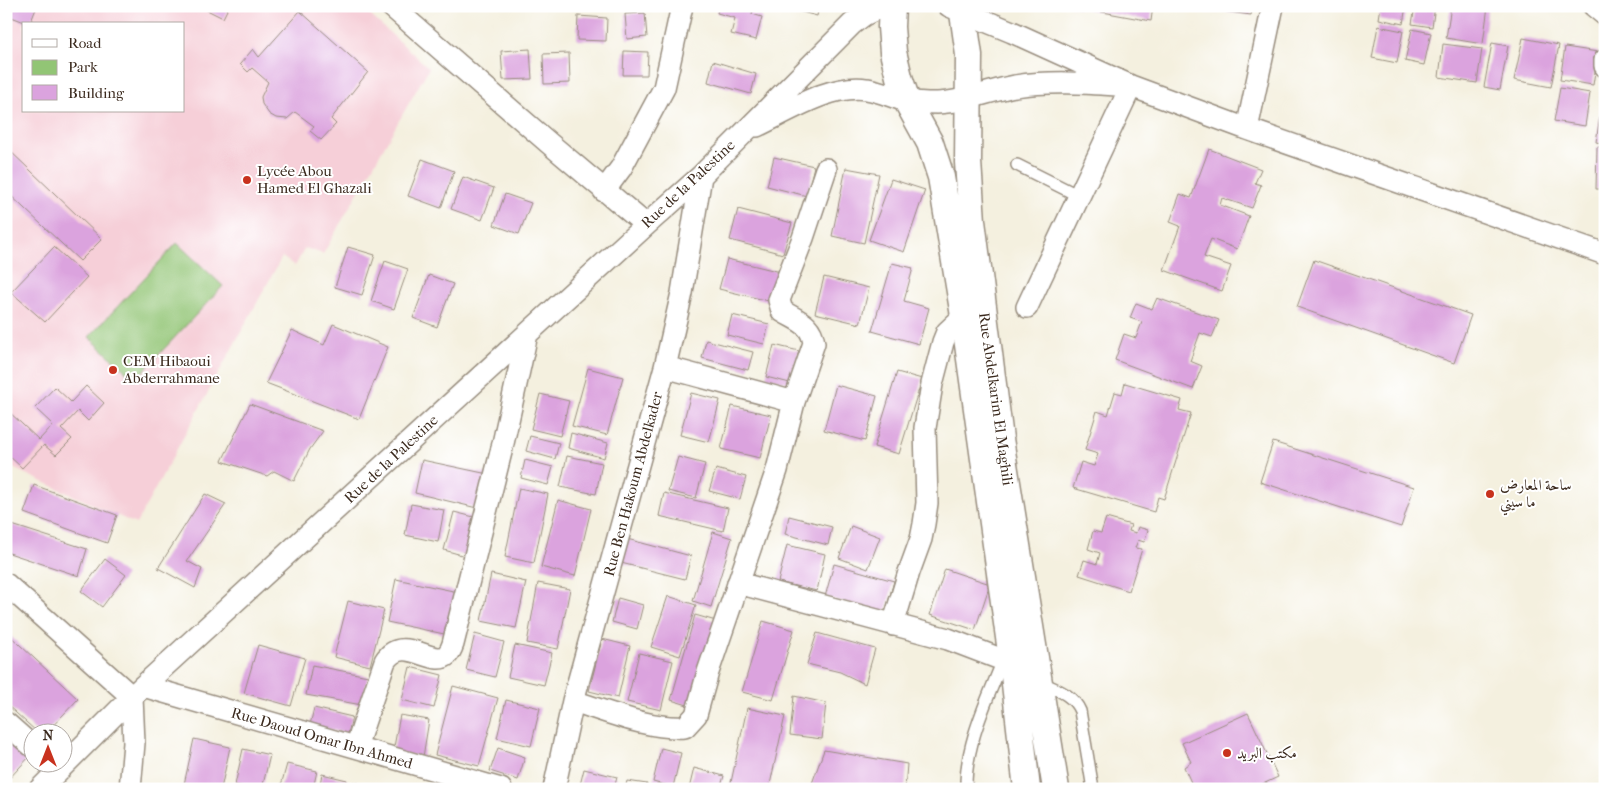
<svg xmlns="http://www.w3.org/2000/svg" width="1611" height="795" font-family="'IM FELL French Canon',Amiri,serif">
	<rect width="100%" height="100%" fill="#fff"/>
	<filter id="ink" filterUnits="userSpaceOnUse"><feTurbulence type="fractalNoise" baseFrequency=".02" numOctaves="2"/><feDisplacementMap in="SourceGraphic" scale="10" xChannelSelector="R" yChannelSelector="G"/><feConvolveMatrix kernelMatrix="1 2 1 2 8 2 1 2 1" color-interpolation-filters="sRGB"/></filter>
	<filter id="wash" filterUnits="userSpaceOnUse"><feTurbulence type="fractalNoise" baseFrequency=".0096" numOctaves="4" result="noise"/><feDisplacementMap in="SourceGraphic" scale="20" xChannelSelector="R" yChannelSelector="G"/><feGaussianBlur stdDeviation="1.12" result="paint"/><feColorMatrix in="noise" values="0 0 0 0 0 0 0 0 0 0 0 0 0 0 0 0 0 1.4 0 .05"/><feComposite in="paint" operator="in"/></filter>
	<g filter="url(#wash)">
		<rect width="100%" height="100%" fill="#f4f0df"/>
		<path fill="#f6cfd8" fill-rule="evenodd" d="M6 6H360L429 68 323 254 305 248 295 266 282 257 136 524 6 465ZM24 24H184V111H24Z"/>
		<path fill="#92c575" stroke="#66784a" d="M177 243 223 286 135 380 89 337Z"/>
		<g id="blocks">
			<path fill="#dba3de" d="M6 6H37L30 24 6 15Z
				M199 6H229L223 18Z
				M719 6H740L753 9 752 14 762 17 756 40 731 34 735 18 717 13Z
				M779 6H819L817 16Z
				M1070 6H1153L1151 21Z
				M1215 6H1253L1251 15 1214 10Z
				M1381 6H1406L1403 24 1379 19Z
				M1415 6H1435L1432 27 1412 24Z
				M1451 6H1488L1483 44 1446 38Z
				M300 11 368 72 331 119 336 124 321 140 310 131 314 126 295 112 287 119 276 118 269 114 262 104 261 97 268 82 252 68 248 72 240 64 253 49 259 57Z
				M645 13 647 37 627 39 625 14Z
				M578 16 607 18 606 41 577 40Z
				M1378 26 1403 31 1397 63 1372 58Z
				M1412 29 1431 33 1424 65 1405 61Z
				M1523 38 1559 45 1551 87 1514 80Z
				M1492 43 1508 46 1500 90 1484 87Z
				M1443 44 1482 49 1477 83 1439 77Z
				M1565 47 1598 52 1593 85 1560 80Z
				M530 49 532 79 503 80 501 51Z
				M624 51 648 52 647 75H623Z
				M569 53 570 83 544 84 543 54Z
				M713 61 756 74 751 94 708 82Z
				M1560 88 1590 93 1585 126 1554 121Z
				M1602 103 1605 104V144L1596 142Z
				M6 147 102 239 80 261 6 191Z
				M1597 147H1605V189H1596Z
				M1209 149 1261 169 1255 183 1261 185 1252 208 1222 198 1220 205 1249 216 1237 249 1211 239 1204 257 1231 266 1222 291 1164 270 1180 226 1170 222 1180 194 1191 198Z
				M774 157 814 166 807 196 767 186Z
				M422 159 454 171 441 208 408 196Z
				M846 168 879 174 864 243 832 236Z
				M463 177 494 188 482 220 451 209Z
				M891 179 925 190 904 252 869 240Z
				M505 194 531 203 519 234 494 225Z
				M738 209 792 223 783 254 730 240Z
				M54 247 87 277 45 322 11 292Z
				M348 247 375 255 362 295 335 287Z
				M727 259 785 273 777 303 719 289Z
				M1314 260 1471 315 1454 363 1297 307Z
				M385 261 408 269 394 309 371 301Z
				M892 263 913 268 904 301 929 308 919 344 872 331Z
				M429 275 453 284 437 327 413 318Z
				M824 277 869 288 860 324 815 313Z
				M1157 298 1219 320 1212 337 1200 333 1190 361 1202 366 1193 389 1115 360 1124 334 1136 338 1142 322 1130 318 1136 303 1152 309Z
				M732 315 769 324 764 344 727 335Z
				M333 324 388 347 359 419 266 383 292 330 324 345Z
				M706 340 753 352 748 370 702 358Z
				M774 345 799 351 790 383 766 377Z
				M588 368 623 377 607 435 572 426Z
				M897 372 922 379 899 454 874 447Z
				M1125 383 1182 400 1179 410 1191 413 1164 499 1158 497 1154 512 1073 488 1081 462 1094 466 1098 454 1085 450 1097 411 1108 415 1115 392 1122 394Z
				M836 385 877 396 865 441 824 430Z
				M86 386 104 403 88 421 78 411 61 429 72 439 56 455 44 445 22 468 6 453V409L39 440 53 425 35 408 55 387 71 402Z
				M691 393 720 400 709 442 680 435Z
				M540 394 569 401 560 436 531 429Z
				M250 404 323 431 310 449 294 481 274 471 267 476 222 461Z
				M732 406 771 415 760 458 721 449Z
				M571 433 608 443 604 458 568 448Z
				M530 436 559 443 555 459 526 451Z
				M1273 442 1414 487 1401 527 1260 482Z
				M567 456 602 463 596 494 560 487Z
				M678 457 705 464 696 498 668 491Z
				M422 460 488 474 481 509 415 493Z
				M525 460 553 467 548 485 521 478Z
				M716 469 746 477 740 499 709 491Z
				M34 485 117 515 107 543 24 513Z
				M519 488 548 494 534 563 505 557Z
				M664 493 728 508 723 531 659 516Z
				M205 494 226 504 187 561 202 569 195 588 158 568Z
				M558 500 591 509 575 576 541 567Z
				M411 504 444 510 438 542 405 535Z
				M454 512 478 518 469 557 444 550Z
				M789 516 832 527 828 545 785 534Z
				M1106 518 1131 525 1129 531 1136 533 1138 527 1148 530 1144 542 1138 540 1135 548 1142 549 1129 591 1079 575 1084 560 1097 564 1100 553 1088 549 1093 531 1101 533Z
				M12 525 87 549 79 576 6 552V542Z
				M851 526 880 537 868 569 839 558Z
				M713 532 732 538 711 607 693 601Z
				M627 539 691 556 685 579 621 563Z
				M787 545 825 554 817 591 778 582Z
				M105 559 126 575 102 607 81 591Z
				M834 564 894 581 885 614 825 597Z
				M945 569 990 584 975 630 930 615Z
				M491 574 526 582 516 628 481 621Z
				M396 579 458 592 449 635 387 622Z
				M538 583 570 589 558 649 527 643Z
				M668 596 696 605 680 656 651 647Z
				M618 598 643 605 637 629 612 622Z
				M348 601 384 610 370 666 334 657Z
				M695 615 716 621 691 706 671 700Z
				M763 621 794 630 773 700 742 692Z
				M6 632 78 699 47 732H37L6 704Z
				M817 633 875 649 865 684 840 672 807 664Z
				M475 634 504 642 495 677 466 670Z
				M602 639 630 646 618 698 589 691Z
				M258 645 305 658 291 706 244 693Z
				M515 645 552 653 544 685 508 677Z
				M639 653 673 661 661 710 627 702Z
				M312 665 368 676 362 705 306 695Z
				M410 667 442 675 434 708 402 700Z
				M453 686 498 698 479 766 435 755Z
				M794 696 826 703 822 739 790 735Z
				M506 700 540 708 531 746 497 738Z
				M314 708 352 717 348 734 310 725Z
				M747 708 785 716 769 789H739L730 787Z
				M1248 713 1278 777 1252 789H1194L1184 767 1191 762 1182 743Z
				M400 715 429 720 423 757 393 752Z
				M6 732 31 755 6 782Z
				M194 739 230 747 221 789H183Z
				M498 748 525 757 518 780 490 771Z
				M661 748 681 753 673 787 653 782Z
				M243 749 270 755 262 789H254L235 785Z
				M824 750 907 764 905 789H810Z
				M287 764 317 771 313 789H280Z
				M694 768 724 776 720 789H689Z
				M584 769 617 777 614 789H579Z
				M322 774 347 780 345 789H319Z
				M627 781 647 784 646 789H625Z
				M353 782 378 788V789H351Z"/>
		</g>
	</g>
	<g filter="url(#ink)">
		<use href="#blocks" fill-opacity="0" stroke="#988d7e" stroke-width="1"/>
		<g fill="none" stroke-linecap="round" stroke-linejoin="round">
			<g stroke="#988d7e" stroke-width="14">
				<path id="service" d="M1017 165 1079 196
					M1040 682C1055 689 1073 694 1080 711L1093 789
					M966 789C965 744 987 701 1003 660"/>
			</g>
			<g stroke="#988d7e" stroke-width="24">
				<path id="minor" d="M391 6 550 144 646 225
					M949 6 1012 32 1131 86 1247 129 1605 254
					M1594 6 1605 15
					M1605 60V66
					M757 126C789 111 832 83 867 89 881 91 894 98 907 101 917 103 928 103 937 103 964 102 989 91 1015 86 1049 81 1083 83 1117 85
					M1247 129 1273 6
					M604 191 621 168 664 88 682 6
					M1027 307 1131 86
					M794 402 814 343C811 323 798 321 782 311L779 300 803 238 826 169
					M738 583 948 639 1003 660 1024 672
					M6 584 132 697
					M893 625 909 572 921 539 924 524 927 503 925 428 932 384 943 342 947 332 964 316
					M143 686 501 789
					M573 701C609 712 647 729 685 727L696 715 708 672 777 470 794 402 665 367
					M6 723 32 746
					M356 747 385 661C403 633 433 668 447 655 450 652 452 647 453 644L502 448 527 334
					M40 789 143 686 646 225 701 176 852 24 864 15 882 6
					M130 789 134 743 132 697
					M554 789 573 701 665 367 682 293 701 176"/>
			</g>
			<g stroke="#988d7e" stroke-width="29">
				<path id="tertiary" d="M892 6 891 27 893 52 899 77 907 101 930 143 941 177 964 316 1013 666 1027 789
					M962 6 969 55 968 162 972 221 1000 439 1056 789"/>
			</g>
			<use href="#service" stroke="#fff" stroke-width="11"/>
			<use href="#minor" stroke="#fff" stroke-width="21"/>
			<use href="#tertiary" stroke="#fff" stroke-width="26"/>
		</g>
	</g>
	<g fill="#c8321e" stroke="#fff" stroke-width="2">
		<circle cx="247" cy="180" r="5"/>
		<circle cx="113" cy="370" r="5"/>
		<circle cx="1490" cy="494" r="5"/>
		<circle cx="1227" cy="753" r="5"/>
	</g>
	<g text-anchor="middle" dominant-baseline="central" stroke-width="4" stroke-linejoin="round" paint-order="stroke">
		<g font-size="15" fill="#3b2a1e" stroke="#fff" text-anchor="start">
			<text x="257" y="171">Lycée Abou<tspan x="257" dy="17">Hamed El Ghazali</tspan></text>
			<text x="123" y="361">CEM Hibaoui<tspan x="123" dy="17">Abderrahmane</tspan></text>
			<text x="1500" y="485">ساحة المعارض<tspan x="1500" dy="17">ما سيني</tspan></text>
			<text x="1237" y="753">مكتب البريد</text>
		</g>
		<g font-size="15" fill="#3b2a1e" stroke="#fff">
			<text transform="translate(688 184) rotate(-43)">Rue de la Palestine</text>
			<text transform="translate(996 399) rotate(82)">Rue Abdelkarim El Maghili</text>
			<text transform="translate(391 459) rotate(-43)">Rue de la Palestine</text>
			<text transform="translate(633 484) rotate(-75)">Rue Ben Hakoum Abdelkader</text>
			<text transform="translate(322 738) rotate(16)">Rue Daoud Omar Ibn Ahmed</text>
		</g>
	</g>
	<rect width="1611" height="795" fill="none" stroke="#fff" stroke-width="25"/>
	<rect x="22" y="22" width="162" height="90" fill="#ffffff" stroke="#b1aaa5"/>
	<rect x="32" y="39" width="25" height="8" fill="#ffffff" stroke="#b1aaa5"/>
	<text x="68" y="48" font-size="15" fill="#3b2a1e">Road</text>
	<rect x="32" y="60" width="25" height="15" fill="#92c575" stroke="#b1aaa5"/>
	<text x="68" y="72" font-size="15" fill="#3b2a1e">Park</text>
	<rect x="32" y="85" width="25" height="15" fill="#dba3de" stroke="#b1aaa5"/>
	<text x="68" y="98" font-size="15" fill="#3b2a1e">Building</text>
	<g transform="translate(48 748)"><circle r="24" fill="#ffffff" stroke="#b1aaa5"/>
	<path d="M0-4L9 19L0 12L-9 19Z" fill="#c8321e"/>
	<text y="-8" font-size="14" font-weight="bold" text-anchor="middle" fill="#3b2a1e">N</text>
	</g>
</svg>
